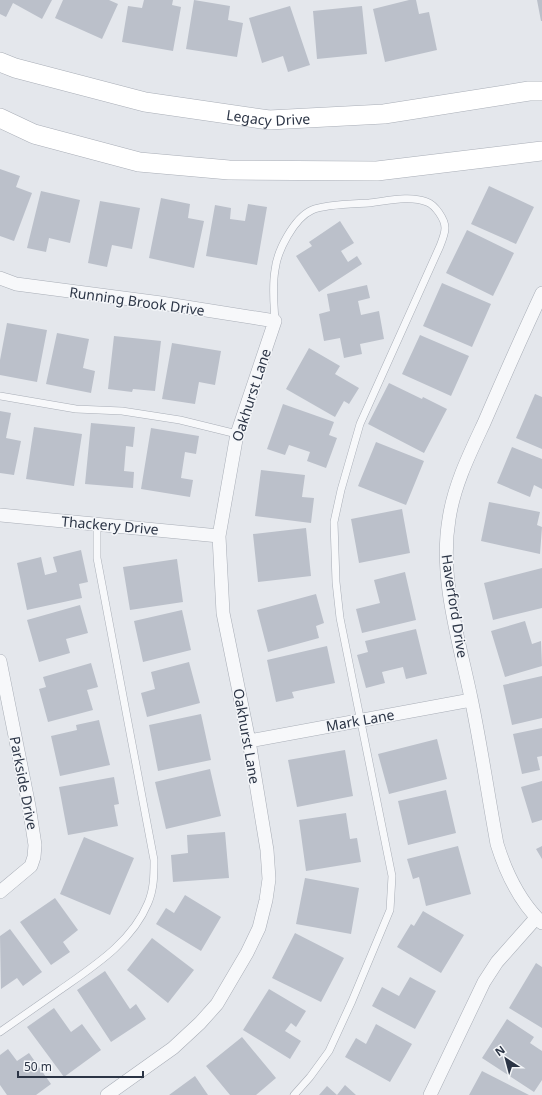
<svg xmlns="http://www.w3.org/2000/svg" width="542" height="1095" font-family="'Noto Sans',sans-serif">
	<rect width="100%" height="100%" fill="#e4e7ec"/>
	<path fill="#bbc0ca" d="M0 0H52L42 19 13 3 6 17 0 14Z
		M63 0H109L118 4 102 39 55 18Z
		M144 0H173L172 5 181 7 173 51 122 42 128 6 142 8Z
		M194 0 230 6 228 20 243 23 237 57 186 49Z
		M409 0H416L419 14 429 12 437 50 385 62 373 9Z
		M537 0H542V21H541Z
		M290 6 310 65 288 72 283 56 262 63 249 18Z
		M362 6 367 54 317 59 313 11Z
		M0 169 20 176 16 187 32 193 14 241 0 236Z
		M489 186 534 207 516 244 471 224Z
		M41 191 80 200 70 243 49 238 46 252 27 248Z
		M161 198 190 204 188 218 204 221 194 268 149 258Z
		M100 201 140 208 132 249 112 245 107 267 88 263Z
		M248 204 267 207 257 265 206 256 215 205 231 208 230 219 245 221Z
		M340 221 354 243 341 251 348 262 357 256 362 264 319 292 296 256 312 246 309 242Z
		M467 230 514 253 493 296 446 273Z
		M442 283 491 304 472 347 423 326Z
		M367 285 370 298 358 301 361 315 379 311 384 339 360 344 362 354 344 358 340 338 324 341 319 314 330 311 327 294Z
		M7 323 47 330 37 382 0 375V360Z
		M57 333 89 339 83 368 95 371 91 393 46 384Z
		M420 335 469 356 451 396 402 374Z
		M114 336 161 341 155 391 133 389 132 392 108 389Z
		M172 343 221 351 215 385 199 382 195 404 162 399Z
		M309 348 340 366 335 374 359 388 349 404 344 401 335 417 286 389Z
		M389 383 422 399 423 397 447 409 424 453 368 424Z
		M535 394 542 397V449L516 438Z
		M283 404 334 422 329 435 337 438 326 468 307 461 310 452 289 445 285 455 267 449Z
		M0 411 11 413 6 438 21 441 14 475 0 473Z
		M91 423 135 427 133 447 126 446 124 471 134 472 133 488 85 484Z
		M34 427 82 434 74 486 26 479Z
		M151 428 199 436 196 454 185 452 181 478 193 480 190 497 141 489Z
		M376 442 424 461 406 505 358 486Z
		M512 447 542 459V489L534 485 530 497 497 483Z
		M261 470 305 475 302 497 314 498 311 523 255 516Z
		M489 502 540 512 537 525 542 527 540 554 481 541Z
		M402 509 410 553 359 563 351 519Z
		M306 528 311 576 258 582 253 534Z
		M81 550 88 582 79 584 82 598 27 610 17 563 41 557 45 575 57 572 53 557Z
		M177 559 183 602 130 610 123 567Z
		M542 568V608L493 620 484 583Z
		M405 572 416 620 362 633 356 609 380 603 374 580Z
		M316 594 324 623 316 626 319 638 268 652 257 610Z
		M80 605 88 633 66 639 70 653 39 662 27 620Z
		M182 610 191 650 143 662 134 621Z
		M525 621 532 644 541 641 542 666 505 677 491 631Z
		M416 629 427 674 406 679 403 667 382 672 385 683 366 688 357 655 368 652 365 641Z
		M327 646 335 683 292 692 294 698 276 702 267 660Z
		M189 662 200 703 147 717 141 693 155 689 151 672Z
		M91 663 98 687 87 690 93 710 48 722 39 689 46 687 43 677Z
		M542 676V718L512 725 503 685Z
		M201 714 211 760 158 771 149 725Z
		M99 720 110 765 60 776 51 736 77 730 76 725Z
		M542 728V756L537 757 540 770 522 774 513 734Z
		M437 739 447 779 389 794 378 754Z
		M345 750 353 796 297 807 288 760Z
		M210 769 221 816 166 829 155 782Z
		M114 777 119 804 114 805 118 826 68 835 59 787Z
		M542 781V820L532 823 521 787Z
		M446 790 456 833 408 845 398 801Z
		M346 813 350 839 357 838 361 862 306 871 299 820Z
		M225 832 229 878 173 882 171 855 188 853 187 835Z
		M84 837 134 858 110 915 60 894Z
		M458 846 471 894 426 906 419 877 413 879 407 859Z
		M542 846V859L536 849Z
		M305 878 359 888 351 934 296 924Z
		M185 895 221 917 201 951 156 924 166 908 174 913Z
		M55 898 78 930 63 942 70 952 51 965 20 922Z
		M423 911 464 935 441 973 397 947 411 924 414 926Z
		M10 929 42 972 23 986 17 978 1 989 0 936Z
		M295 933 344 958 321 1002 272 978Z
		M152 938 194 970 168 1003 127 970Z
		M536 963 542 967V1028L509 1008Z
		M105 971 130 1009 136 1004 146 1019 111 1042 77 990Z
		M410 977 436 991 415 1029 372 1006 382 987 399 996Z
		M269 989 306 1011 296 1027 291 1023 285 1031 301 1041 290 1059 243 1030Z
		M54 1008 71 1032 82 1024 101 1050 64 1077 27 1027Z
		M507 1019 534 1037 530 1043 542 1051V1080L534 1092 482 1058Z
		M376 1024 412 1044 390 1082 345 1057 356 1038 366 1044Z
		M242 1037 276 1078 256 1095H230L206 1066Z
		M8 1049 17 1061 29 1053 51 1084 36 1095H7L0 1085V1055Z
		M482 1071 529 1095H469Z
		M195 1076 208 1095H169Z
		M345 1085 356 1095H319L327 1086 337 1095Z"/>
	<g fill="none" stroke-linecap="round" stroke-linejoin="round">
		<g stroke="#a9aeb7" stroke-width="8">
			<path id="lane" d="M275 321C274 304 272 287 275 270 277 251 294 218 312 210 326 204 354 204 369 203 387 201 410 195 427 202 435 205 445 219 445 228 445 233 442 241 440 246L360 424 341 490 334 522 336 582 340 618 392 876 390 910 352 1001 329 1051 310 1077 294 1095
				M0 396 76 409 122 411 180 420 237 434
				M0 1032C20 1018 40 1004 60 990 94 966 132 942 148 903 154 889 154 875 154 860L97 558V524"/>
		</g>
		<g stroke="#a9aeb7" stroke-width="14">
			<path id="street" d="M0 278 16 284 161 303 275 321 237 434 219 536 223 613 249 741 267 850 269 879 266 900 259 928 247 953 217 1004 200 1023 173 1048 107 1095
				M542 293C522 336 503 379 484 423 470 453 454 485 449 519 439 578 459 640 471 698 481 746 488 795 497 844 506 873 520 902 542 923
				M0 515 219 536
				M0 661 29 806 35 845 34 857 31 866 0 892
				M249 741 471 700
				M430 1095 484 982 497 962 536 918"/>
		</g>
		<g stroke="#a9aeb7" stroke-width="20">
			<g id="secondary">
				<path id="s1" d="M0 62 15 68 145 102 269 120 384 114 529 91H542"/>
				<path d="M0 118 34 134 139 162 229 170 377 171 542 151"/>
			</g>
		</g>
		<use href="#lane" stroke="#f7f8fa" stroke-width="7"/>
		<use href="#street" stroke="#f7f8fa" stroke-width="13"/>
		<use href="#secondary" stroke="#fff" stroke-width="19"/>
	</g>
	<g text-anchor="middle" dominant-baseline="central" stroke-width="3" stroke-linejoin="round" paint-order="stroke">
		<g font-size="14" fill="#2b3445" stroke="#f4f6f9">
			<text stroke="none"><textPath href="#s1" startOffset="275">Legacy Drive</textPath></text>
			<text transform="translate(137 301) rotate(8)">Running Brook Drive</text>
			<text transform="translate(251 395) rotate(-72)">Oakhurst Lane</text>
			<text transform="translate(110 525) rotate(5)">Thackery Drive</text>
			<text transform="translate(455 606) rotate(81)">Haverford Drive</text>
			<text transform="translate(360 720) rotate(-10)">Mark Lane</text>
			<text transform="translate(247 736) rotate(80)">Oakhurst Lane</text>
			<text transform="translate(24 783) rotate(79)">Parkside Drive</text>
		</g>
	</g>
	<g transform="translate(506 1059) rotate(324)" stroke="#f4f6f9" stroke-width="3" paint-order="stroke">
	<path d="M0-3L7 15L0 10L-7 15Z" fill="#2b3445"/>
	<text y="-6" font-size="11" font-weight="bold" text-anchor="middle" fill="#2b3445">N</text>
	</g>
	<path d="M18 1071v6h125v-6" fill="none" stroke="#2b3445" stroke-width="2"/>
	<text x="24" y="1071" font-size="12" fill="#2b3445" stroke="#f4f6f9" stroke-width="3" paint-order="stroke">50 m</text>
</svg>
